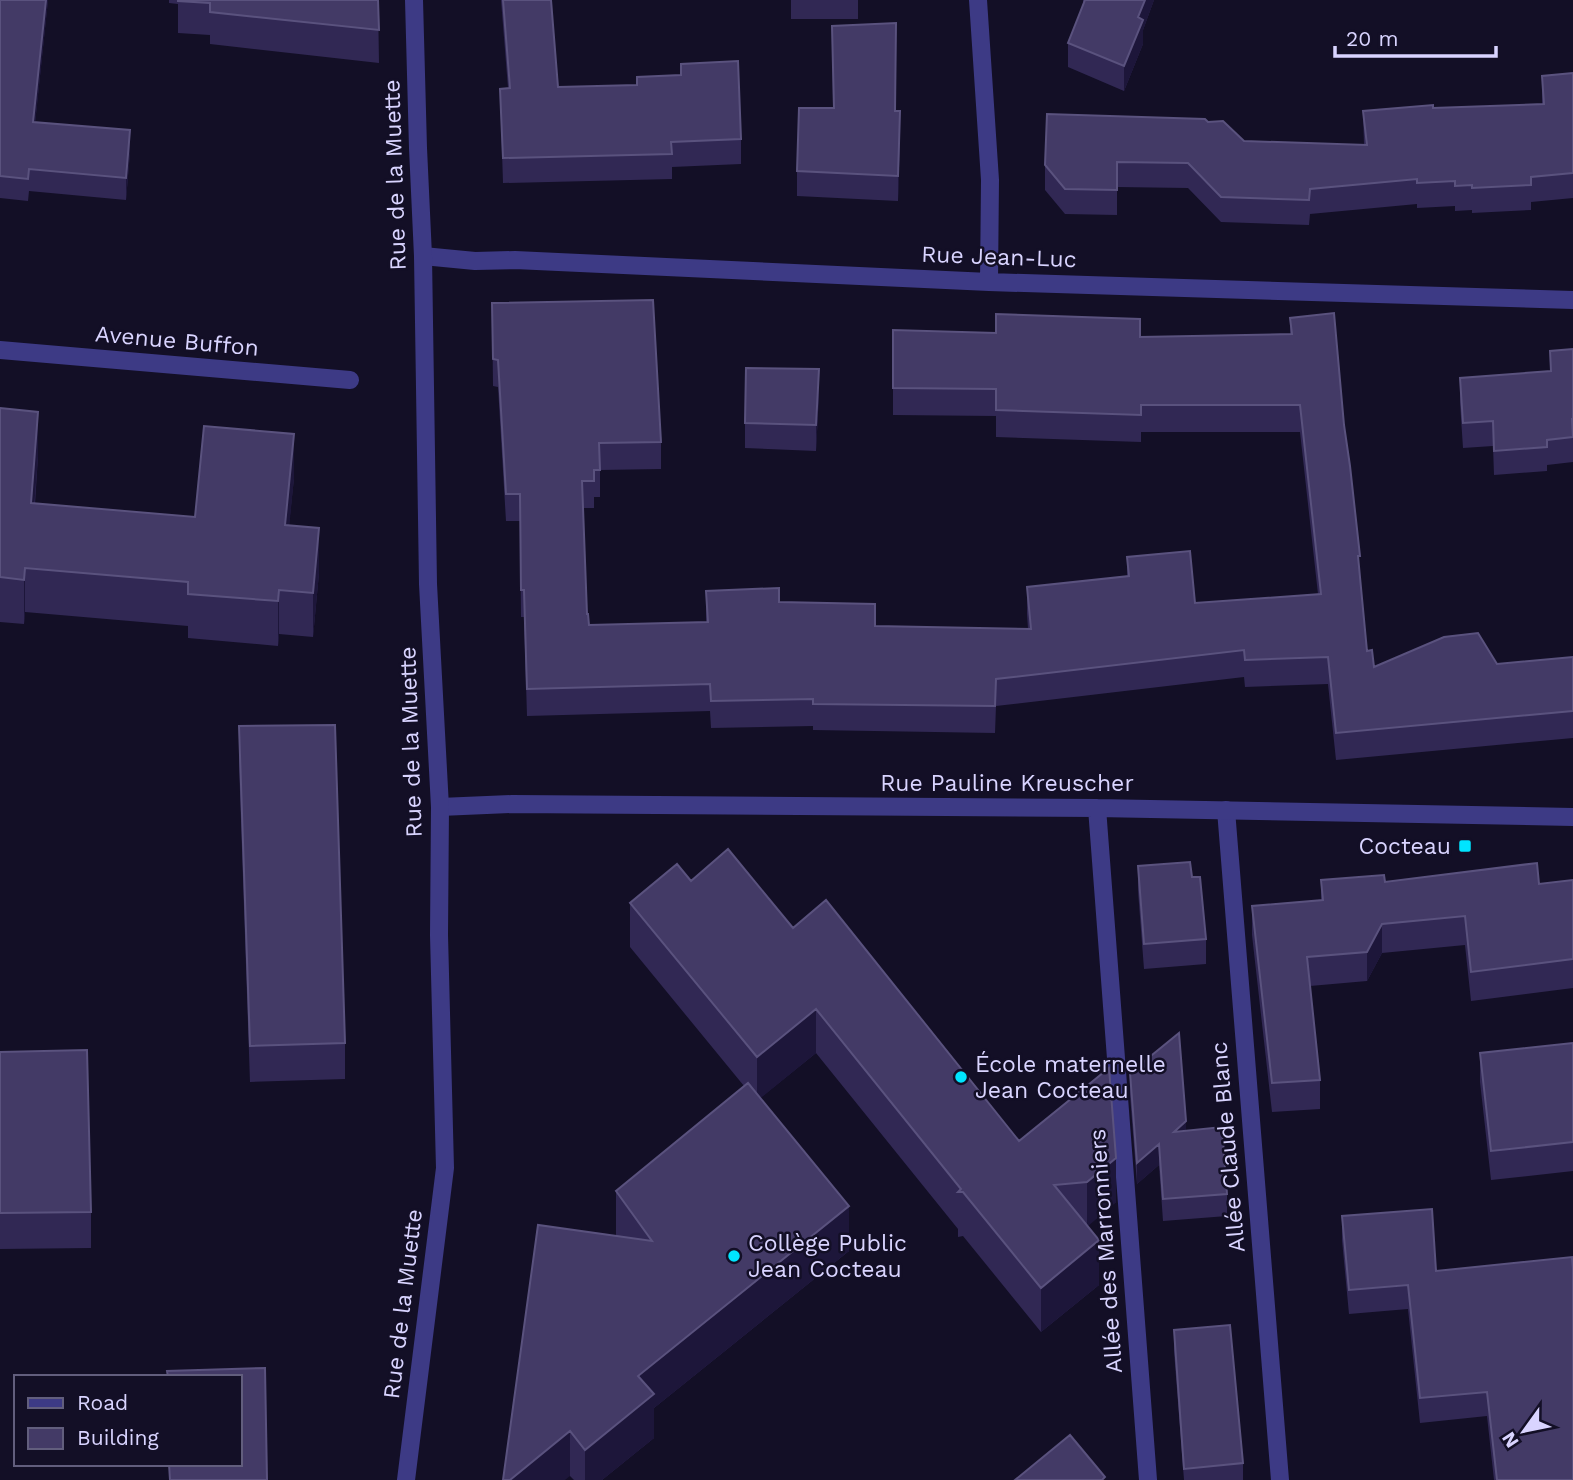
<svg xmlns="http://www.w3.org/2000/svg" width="1573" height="1480" font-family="'Work Sans',sans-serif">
	<rect width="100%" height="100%" fill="#130f26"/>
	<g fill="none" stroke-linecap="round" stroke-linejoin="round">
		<path stroke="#3d3a85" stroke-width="18" d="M1226 810 1280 1480"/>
		<path stroke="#3d3a85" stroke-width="18" d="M978 0 990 180 989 282
			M423 256 475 261 515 260 989 282 1573 300
			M0 350 350 380
			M440 807 512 804 1097 808 1573 817
			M1097 808 1148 1480"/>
		<path stroke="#3d3a85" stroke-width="18" d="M406 1480 445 1168 439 935 440 807 428 584 423 256 418 148 414 0"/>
	</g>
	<path fill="#312854" d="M0 0H48L35 123 130 152 126 200 29 191 28 201 0 198Z
		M169 0H378L379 63 210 44V35L178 33V4L169 3Z
		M501 0H551L558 87 637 85 681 75V64L741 139V164L672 167V179L503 183 500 89 508 88Z
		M791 0H858V19H791Z
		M1083 0H1154L1143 30V44L1124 91 1068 67V43L1083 4Z
		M832 26 895 111 900 135 898 201 797 196V171L833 108Z
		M1573 73V198L1531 202V210L1472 213V210L1455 211V206L1417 208V204L1310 214 1309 225 1221 222 1188 188 1117 187V215L1065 214 1045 190V165L1208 122 1244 141 1364 145 1363 111 1542 105V76Z
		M492 303 661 442V469L600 470V497H594V508H583L587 614 589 625 706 622V591L779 602 875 626 1028 629 1027 614V587L1127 576V557L1195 603 1318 594 1300 432H1141V442L996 437V416L893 415V330L1140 337 1290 334V318L1344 425 1367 651 1374 667 1497 664 1573 657V738L1336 760 1328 684 1245 687 1244 677 996 706 995 733 813 730V726L711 728 710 711 527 716 524 617H521L520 521H506L498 387 493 386Z
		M1573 349V462L1547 465V471L1494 475 1493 446 1463 448 1460 403V378L1550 371V351Z
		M819 394 816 451 745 448V423Z
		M0 408 38 456 35 504 195 517 294 478 289 525 319 573 313 637 279 634 278 646 188 638V626L25 612 24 624 0 622Z
		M239 726 345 1043V1079L250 1082 239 763Z
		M1138 866 1192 877 1206 939V964L1144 969 1138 891Z
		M1321 880 1385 882 1539 884 1573 880V988L1471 1001 1465 945 1382 953 1367 981 1310 986 1320 1080V1109L1272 1112 1252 935V906L1321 900Z
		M691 881 793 928 1019 1141 1109 1068 1116 1202 1087 1226 1099 1285 1041 1332 963 1236 958 1237V1229L816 1053 760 1098 849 1251 654 1408V1438L602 1480H574L570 1476 538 1225 616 1236V1191L744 1086 630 947V903Z
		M1573 1043V1171L1491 1180 1480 1082V1053Z
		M0 1052 91 1212V1248L0 1249Z
		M1130 1073 1186 1131 1227 1194V1216L1163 1221 1159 1165 1137 1184 1130 1095Z
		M1342 1216 1436 1271 1573 1480H1494L1487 1416 1420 1423 1408 1309 1349 1314 1342 1240Z
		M1174 1330 1243 1463V1480H1184L1174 1351Z"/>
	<path fill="#1d163a" d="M46 0H48L33 144V122Z
		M1145 0H1154L1143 30V44L1124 91V66L1138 17Z
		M900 111V135L898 201V176Z
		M130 130V152L126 200V178Z
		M819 369V394L816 451V425Z
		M38 412V456L31 548V503Z
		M294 434V478L285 569V525Z
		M319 528V573L313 637V593Z
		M25 568V612L24 624V580Z
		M279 590V634L278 646V601Z
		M1382 924V953L1367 981V952Z
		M816 1009V1053L757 1101V1057Z
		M1186 1121V1143L1174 1132Z
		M1159 1144V1165L1137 1184V1163Z
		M1116 1158V1202L1087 1227V1182Z
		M849 1206V1251L654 1408V1438L602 1480H585V1450L638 1376Z
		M1099 1240V1285L1041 1332V1288Z
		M570 1431V1476L565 1480H510Z"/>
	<path fill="#433a66" stroke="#5a527e" stroke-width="2" d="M0 0H46L33 122 130 130 126 178 29 169 28 179 0 176Z
		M178 0H378L379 30 210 12V3L178 1Z
		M503 0H551L558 87 637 85V77L681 75V64L738 61 741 139 671 142 672 154 503 158 500 89 510 88Z
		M1085 0H1145L1138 17 1143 20 1124 66 1068 43Z
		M896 23 895 111H900L898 176 797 171 799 108H834L832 26Z
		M1573 73V173L1531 177V185L1472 188V185L1455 186V181L1417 183V179L1310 189 1309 200 1221 197 1188 163 1117 162V190L1065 189 1045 165 1047 114 1205 119 1208 122 1223 121 1244 141 1367 145 1363 111 1433 105V108L1544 104 1542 76Z
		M653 300 661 442 599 443 600 470H594V481H582L587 614H588L589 625 708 622 706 591 779 588V602L875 604V626L1031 629 1027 587 1129 576 1127 557 1190 551 1195 603 1321 594 1300 405H1141V415L996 410V389L893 388V330L996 333V314L1140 319V337L1292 334 1290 318 1334 313 1344 425 1350 466 1360 556H1358L1367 651 1372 650 1374 667 1444 637 1478 633 1497 664 1573 657V711L1336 733 1328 657 1245 660 1244 650 996 679 995 706 813 704V699L711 701 710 684 527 689 524 590H521L520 494H506L498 360 493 359 492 303Z
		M1573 349V419H1572L1573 437 1547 440V447L1494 451 1493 421 1463 423 1460 378 1551 371 1550 351Z
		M746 368 819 369 816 425 745 423Z
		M0 408 38 412 31 503 195 517 204 426 294 434 285 525 319 528 313 593 279 590 278 601 188 594V582L25 568 24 580 0 577Z
		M335 725 345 1043 250 1046 239 726Z
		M728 849 793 928 826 900 1019 1141 1109 1068 1116 1158 1087 1182 1054 1185 1099 1240 1041 1288 963 1192H958L961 1189 816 1009 757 1057 630 903 677 864 691 881Z
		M1190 862 1192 877H1200L1206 939 1144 944 1138 866Z
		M1537 863 1539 884 1573 880V959L1471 972 1465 916 1382 924 1367 952 1307 957 1320 1080 1272 1083 1252 906 1323 900 1321 880 1384 875 1385 882Z
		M1179 1033 1186 1121 1174 1132 1222 1127 1227 1194 1163 1199 1159 1144 1137 1163 1130 1073Z
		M1573 1043V1142L1491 1151 1480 1053Z
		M87 1050 91 1212 0 1213V1052Z
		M748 1083 849 1206 638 1376 654 1394 585 1450 570 1431 510 1480H503L538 1225 652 1241 616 1191Z
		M1432 1209 1436 1271 1572 1257 1573 1269V1480H1497L1487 1392 1420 1398 1408 1285 1349 1290 1342 1216Z
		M1230 1325 1243 1463 1184 1469 1174 1330Z
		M265 1368 267 1480H170L169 1464H240V1377H168L167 1371Z
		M1070 1435 1105 1477 1102 1480H1015Z"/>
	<g fill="#00e5ff" stroke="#130f26" stroke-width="2.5">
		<rect x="1458" y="839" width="14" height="14" rx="3.5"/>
		<circle cx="961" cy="1077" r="7"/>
		<circle cx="734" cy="1256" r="7"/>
	</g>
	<g text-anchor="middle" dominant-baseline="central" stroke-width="5" stroke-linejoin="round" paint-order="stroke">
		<g font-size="23" fill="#d9d4ff" stroke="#130f26">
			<text transform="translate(395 175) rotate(-92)">Rue de la Muette</text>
			<text transform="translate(999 257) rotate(2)">Rue Jean-Luc</text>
			<text transform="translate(177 341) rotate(5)">Avenue Buffon</text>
			<text transform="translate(411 742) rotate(-92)">Rue de la Muette</text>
			<text x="1007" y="783">Rue Pauline Kreuscher</text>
			<text transform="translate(1228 1147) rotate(-95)">Allée Claude Blanc</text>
			<text transform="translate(1106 1251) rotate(-94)">Allée des Marronniers</text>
			<text transform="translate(403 1304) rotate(-83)">Rue de la Muette</text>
		</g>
		<g font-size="23" fill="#d9d4ff" stroke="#130f26" text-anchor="start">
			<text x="1451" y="846" text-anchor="end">Cocteau</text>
			<text x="975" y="1064">École maternelle<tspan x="975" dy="26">Jean Cocteau</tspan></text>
			<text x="748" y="1243">Collège Public<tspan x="748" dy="26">Jean Cocteau</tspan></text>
		</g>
	</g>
	<rect x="14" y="1375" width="228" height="91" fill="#130f26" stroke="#625e7d" stroke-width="2"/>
	<rect x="28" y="1398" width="35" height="10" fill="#3d3a85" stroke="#625e7d" stroke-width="2"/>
	<text x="77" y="1410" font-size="21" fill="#d9d4ff">Road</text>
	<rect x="28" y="1428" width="35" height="21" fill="#433a66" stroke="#625e7d" stroke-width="2"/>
	<text x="77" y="1445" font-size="21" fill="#d9d4ff">Building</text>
	<g transform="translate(1524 1431) rotate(237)" stroke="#130f26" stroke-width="5" paint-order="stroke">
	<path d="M0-5L12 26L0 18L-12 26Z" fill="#d9d4ff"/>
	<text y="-10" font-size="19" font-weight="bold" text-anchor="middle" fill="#d9d4ff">N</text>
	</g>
	<path d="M1335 46v10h161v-10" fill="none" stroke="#d9d4ff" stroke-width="3.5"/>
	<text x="1346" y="46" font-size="21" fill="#d9d4ff" stroke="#130f26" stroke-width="5" paint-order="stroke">20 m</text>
</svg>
